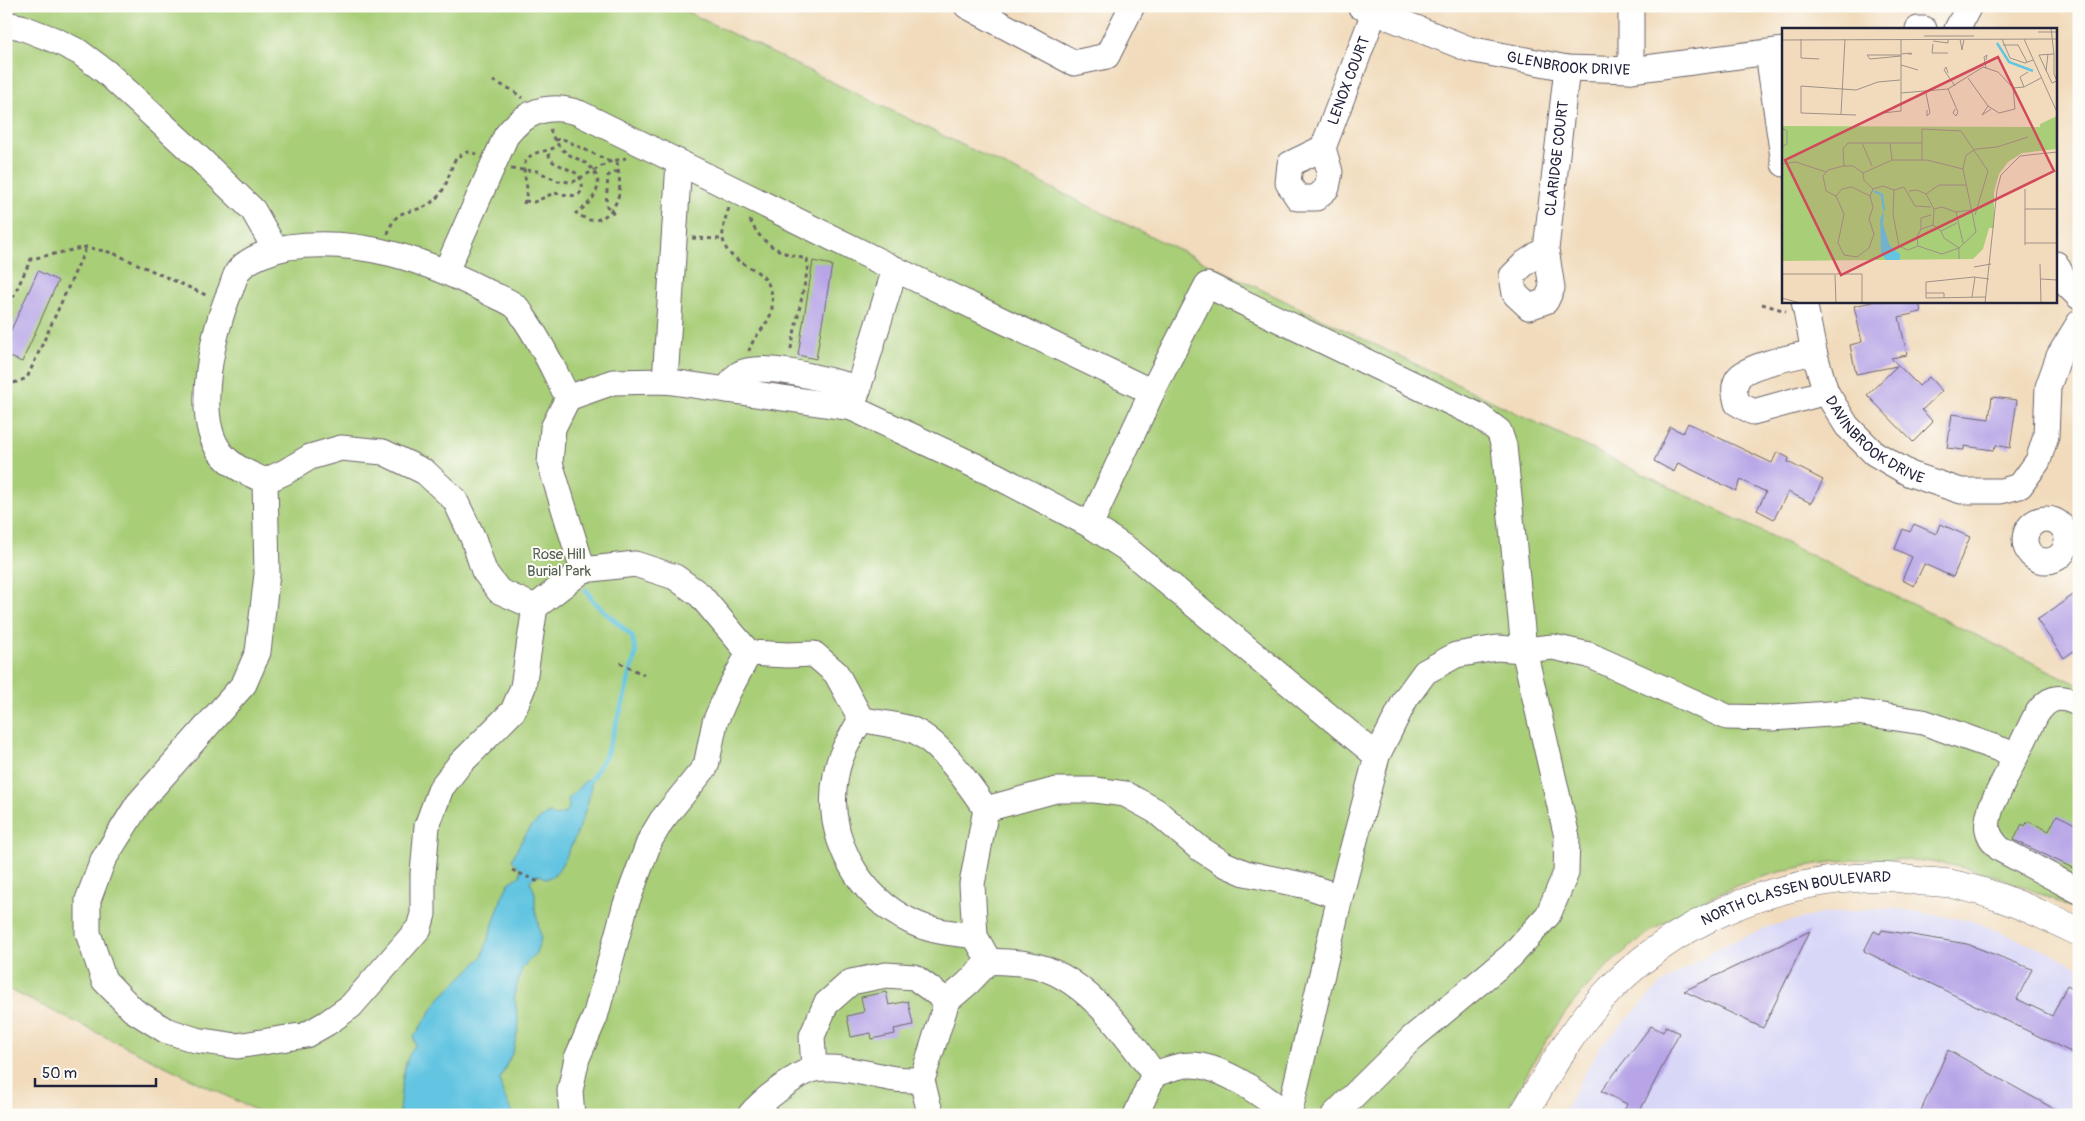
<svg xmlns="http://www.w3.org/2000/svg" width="2085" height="1121" font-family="Pangolin,sans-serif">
	<rect width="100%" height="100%" fill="#fdfcf7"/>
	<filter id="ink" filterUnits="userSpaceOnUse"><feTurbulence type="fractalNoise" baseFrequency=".02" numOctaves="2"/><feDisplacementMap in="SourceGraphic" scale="10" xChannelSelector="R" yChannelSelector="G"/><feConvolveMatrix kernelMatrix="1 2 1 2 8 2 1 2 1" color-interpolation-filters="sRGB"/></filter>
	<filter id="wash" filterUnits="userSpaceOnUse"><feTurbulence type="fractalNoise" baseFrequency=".0096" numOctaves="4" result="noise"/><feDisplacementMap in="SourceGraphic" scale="20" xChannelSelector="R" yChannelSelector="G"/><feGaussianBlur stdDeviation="1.12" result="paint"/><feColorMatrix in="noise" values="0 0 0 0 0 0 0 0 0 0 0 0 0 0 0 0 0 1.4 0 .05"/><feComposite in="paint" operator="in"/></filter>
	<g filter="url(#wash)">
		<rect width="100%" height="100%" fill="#f1dbbc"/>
		<path fill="#d8d7f8" d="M1893 908 1973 921 2038 947 2079 967V1115H1562L1599 1048 1661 984 1718 948 1770 926 1821 914Z"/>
		<path fill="#a9ce78" stroke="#66785a" d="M6 6H675L2079 685V912C2047 897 2015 881 1981 872 1836 833 1676 883 1579 996 1548 1032 1527 1073 1505 1115H265L6 988Z"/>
		<path fill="#63c5e1" stroke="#42748e" d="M591 779C594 798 568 858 556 873 553 876 549 878 546 879L540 875 535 876 530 881 535 893V908L541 938 536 953 522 968 514 995 519 1025 513 1051 500 1079 502 1091 513 1115H399C400 1098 403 1056 415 1046L414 1037 439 999 482 957 502 897 509 883 520 876 521 869 512 860C519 843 532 820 550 813L555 816 566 813 569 807 568 799 585 781Z"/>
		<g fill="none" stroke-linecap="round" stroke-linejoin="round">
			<path stroke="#63c5e1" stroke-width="5" d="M586 590 593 601 632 636 636 653 621 709 606 755 591 779"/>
		</g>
		<g id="blocks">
			<path fill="#b7a5e7" d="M813 261 832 265 816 359 798 355Z
				M38 271 58 281 22 362 6 355V341Z
				M1876 301H1919L1921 312 1899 317 1907 355 1891 358 1919 386 1929 377 1942 391 1922 410 1933 422 1913 442 1867 395 1897 366 1856 374 1850 345 1862 342 1854 306Z
				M1992 397 2017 400 2010 448 1996 445 1993 450 1964 446V450L1947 448 1952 414 1989 419Z
				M1688 423 1772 463 1777 452 1789 458 1788 462 1823 480 1811 503 1788 492 1774 519 1757 510 1766 492 1741 480 1736 491 1678 463 1674 472 1654 461 1670 427 1683 433Z
				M1914 524 1936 534 1940 524 1970 537 1953 577 1924 564 1914 586 1902 580 1912 557 1895 549 1903 529 1910 532Z
				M2079 591V647L2064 658 2037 620Z
				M2057 815 2079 826V871L2014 840 2022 824 2025 826 2028 821 2049 831Z
				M1882 930 1967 944 2032 969 2017 999 2052 1016 2067 985 2079 991V1056L1864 951 1874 931 1880 934Z
				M1810 931 1763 1028 1684 991Z
				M886 992 889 1005 908 1001 913 1025 894 1029 895 1034 872 1039 871 1033 851 1037 847 1016 864 1012 861 997Z
				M1651 1026 1663 1032 1666 1026 1679 1033 1638 1115H1622L1627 1104 1601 1091Z
				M1948 1050 2065 1115H1919Z"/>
		</g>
	</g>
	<g filter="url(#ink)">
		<use href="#blocks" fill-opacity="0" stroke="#6a6368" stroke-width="1"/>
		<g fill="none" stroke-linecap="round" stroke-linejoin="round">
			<g stroke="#6a6368" stroke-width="27">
				<g id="minor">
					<path d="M967 6 1074 63 1107 56 1132 6"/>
					<path id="s1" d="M1360 6 1469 49 1567 68 1631 70 1784 50"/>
					<path d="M1631 6V70"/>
					<path d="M6 24 21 27 57 41 79 52 106 72 200 159 253 210 275 249"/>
					<path d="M1918 29H1924"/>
					<path d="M1957 29 1969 6"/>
					<path d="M1768 53 1784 164"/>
					<path id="s2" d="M1323 148 1290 164 1288 183 1298 198H1316L1327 188 1330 172 1323 148 1374 13"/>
					<path id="s3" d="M1546 249 1525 263 1512 276 1515 294 1529 307 1546 301 1552 288 1546 249 1567 68"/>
					<path d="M2056 264 2067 285 2079 297"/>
					<path d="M446 271 506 136C525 111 549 103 579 113L895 269 1152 392"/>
					<path id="s4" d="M1804 301 1814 352 1826 392 1847 426 1874 453 1910 474 1961 491H2001L2020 486 2038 461 2046 436 2048 387 2059 356 2079 323"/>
					<path d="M1814 352C1798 356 1744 365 1737 380 1733 388 1735 394 1737 403L1753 412 1826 392"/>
					<path d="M665 381 679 162"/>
					<path d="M727 390C730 385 734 377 739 374 763 360 832 382 859 388"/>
					<path d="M568 398C554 371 542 343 524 318 522 314 519 309 515 306 508 300 497 297 488 292 426 260 359 237 288 247 273 250 248 258 238 271 235 276 233 283 231 289 214 327 192 417 221 453 233 468 249 473 265 481L267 574 258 652 244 684 138 804 103 860 88 900V933L104 980 133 1010 165 1030 196 1040 237 1046 306 1035 327 1023 351 1006 419 928 423 914V874L427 826 441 788 459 765 513 711 523 687 535 607 583 570 635 564 675 577 700 595 749 653 728 692 715 722 706 766 662 820 650 840 625 907 595 1017 577 1058 570 1091 572 1115"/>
					<path d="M852 408 895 269"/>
					<path d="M265 481 285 472 310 457 341 448 383 452 425 472 455 500 473 538 484 571 499 591 535 607"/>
					<circle cx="2046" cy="540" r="21"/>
					<path d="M1090 525 1152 392 1207 285 1479 416 1499 431 1504 446 1524 650 1567 837 1566 873 1548 915 1511 956 1412 1038 1334 1115"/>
					<path d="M583 570 550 463 553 428 568 398 613 382 665 381 852 408 995 475 1090 525 1127 549 1377 756"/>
					<path d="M749 653 788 655 814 654 836 673 861 719C851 737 839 755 836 775 824 835 857 896 912 922 932 932 954 933 975 936"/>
					<path d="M2079 704C2059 694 2048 697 2036 715L1992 805C1985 825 1985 834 2000 849L2079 891"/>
					<path d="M861 719C876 723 894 724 910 729 939 739 969 785 986 809"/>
					<path d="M989 961C1001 962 1014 962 1027 964 1082 972 1124 1032 1154 1074"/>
					<path d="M814 1069 812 1036 826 1004 851 982 886 975 914 977 947 1001"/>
					<path d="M922 1080 947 1001 968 983 989 961 975 936 972 884 986 809 1056 790H1095L1125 794 1156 811 1199 848 1224 864 1245 873 1307 886 1340 897"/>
					<path d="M750 1115C761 1102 798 1072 815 1069 840 1065 871 1075 895 1079 904 1080 913 1080 922 1080L928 1105 932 1115"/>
					<path d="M1136 1115 1154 1074C1165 1071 1178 1065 1189 1065 1222 1064 1263 1096 1289 1115"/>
					<path d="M1289 1115 1340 897 1377 756 1406 698 1425 672 1456 655 1497 648 1524 650 1553 647 1589 655 1727 717 1773 718 1856 712 1923 722 2016 755"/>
				</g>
			</g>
			<g stroke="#6a6368" stroke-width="29">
				<g id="major">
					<path id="s5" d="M1523 1115C1547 1075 1570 1033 1601 999 1671 922 1773 879 1877 877 1890 876 1905 879 1918 881 1929 882 1941 882 1952 884 1997 893 2037 912 2079 932"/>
				</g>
			</g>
			<path stroke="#6a6368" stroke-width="3" stroke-dasharray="4 4" stroke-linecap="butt" d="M493 81 512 90 522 98
				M550 129C554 143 563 152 575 158 580 160 585 162 589 166 608 183 593 203 576 213 580 215 585 219 590 220 605 222 617 206 619 193 621 182 618 171 617 161
				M555 140 563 139 609 161
				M511 169 537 171 558 181 573 182 609 162 626 158
				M525 201 534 202 554 193 576 196C585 192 583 182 578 174L553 162 547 152
				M524 204C525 199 527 194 527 189 526 177 519 162 532 155 540 150 550 152 558 145
				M729 208C701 279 778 250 772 308 770 325 753 335 749 351
				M614 214 606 205 608 176 612 173 619 171
				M750 220C761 245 782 254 807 259L808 268 790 353
				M388 234C396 203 414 217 432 202 449 189 447 174 456 158L467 152 478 154
				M692 238 721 239
				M1762 304 1786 311
				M6 312 31 259 86 247 113 253 208 296
				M6 386 27 378 86 248
				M620 663 644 675
				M512 870 541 883"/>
			<use href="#minor" stroke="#fff" stroke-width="25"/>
			<use href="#major" stroke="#fff" stroke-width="28"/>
		</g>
	</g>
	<g text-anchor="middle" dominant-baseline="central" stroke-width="4" stroke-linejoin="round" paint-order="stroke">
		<g font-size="15" fill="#22223b" stroke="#fdfcf7">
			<text stroke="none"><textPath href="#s1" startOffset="218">GLENBROOK DRIVE</textPath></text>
			<text stroke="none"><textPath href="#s2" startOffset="220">LENOX COURT</textPath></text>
			<text stroke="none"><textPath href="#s3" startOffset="244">CLARIDGE COURT</textPath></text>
			<text stroke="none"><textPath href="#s4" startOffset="164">DAVINBROOK DRIVE</textPath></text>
			<text stroke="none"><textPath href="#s5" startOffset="366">NORTH CLASSEN BOULEVARD</textPath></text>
		</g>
		<g font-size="15" fill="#515e50" stroke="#fdfcf7">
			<text x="559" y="554">Rose Hill<tspan x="559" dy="17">Burial Park</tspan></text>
		</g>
	</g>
	<g transform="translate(1782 28)">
		<rect width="275" height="275" fill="#f1dbbc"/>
		<path d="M275 88V121L240 125 226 134 217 146 212 164V200H207L201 221 191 231 0 233V98L258 99V96Z" fill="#a9ce78"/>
		<path d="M102 182 101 196 108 218 118 226V232H104L99 225 98 191Z" fill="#63c5e1"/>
		<path fill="none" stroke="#63c5e1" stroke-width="2.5" d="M215 15 227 34 251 43M92 163 100 167 102 182"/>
		<path fill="none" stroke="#9e9188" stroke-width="1" d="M269 0 272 26 257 27 270 55 275 53M256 4H275M142 8H192M19 11V30L37 31M178 11 180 22 182 11M220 11 228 30 243 35 251 32M242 11 275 84M0 12 275 11M151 13 166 15V11M151 16 150 25H166M221 17H236L245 34M119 26 129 25 130 26H126M272 26V46L275 53M85 27H117L119 28 88 31ZM119 37 136 42M204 40 202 29 205 27 204 32M264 43 266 26M166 45 164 39 162 42 173 58M186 50 206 78 217 85 233 81 231 60M242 59 238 49 246 44M166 61 176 84 174 88 171 85 173 81M119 65 166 61 201 39 216 44 231 60 242 59 259 50M144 65 148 85 145 88V82M206 78 200 87 209 81M100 85 119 83V11M59 86 63 11M74 87 19 85V58L74 62 96 54 118 52M0 100 5 103V116L0 119M80 115 90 138M108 115 110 132M140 132V101L179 103 206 143 193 187M0 136 14 134 44 144M62 138 61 121 66 115H140M81 145 71 138H61L46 142 41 148 44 163 54 168 62 186 56 215 62 227 75 229 87 220 92 206 87 191 91 179 88 168 91 161 101 158 112 162 111 186 117 218 126 222 136 218 160 226 177 220V231M91 161 82 152 81 145 110 132H145L181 141M112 162 122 159 133 178 149 179M127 163 135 162 144 166M54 168 60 161 70 159 88 168M152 181 160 179 174 184M243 181H275M174 184 181 215M174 184 190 182M151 197 152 181 144 166 157 157H184M139 201V190L149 187M159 203 162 210 177 220 194 204 181 141 184 127 194 121 215 119 246 109M243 215H275M243 217V161M136 218 135 209 139 201 151 197 159 203 175 195M258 236 259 275M192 239 209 236M0 246H80V275M53 247 54 275M259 251 275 252M144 265H162V270M190 269 193 249M204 269 144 270V254L192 249 207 251M0 270 18 275M203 275 215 162 219 147 238 128 275 124"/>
		<path fill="#d1495b" fill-opacity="0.15" stroke="#d1495b" stroke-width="2.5" d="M216 29 272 143 59 247 3 132Z"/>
		<rect width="275" height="275" fill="none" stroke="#22223b" stroke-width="2.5"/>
	</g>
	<rect width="2085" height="1121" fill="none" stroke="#fdfcf7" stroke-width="25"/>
	<path d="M35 1078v8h121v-8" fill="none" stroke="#22223b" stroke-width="2.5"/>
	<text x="42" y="1078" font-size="15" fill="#22223b" stroke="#fdfcf7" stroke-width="4" paint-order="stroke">50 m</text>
</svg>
